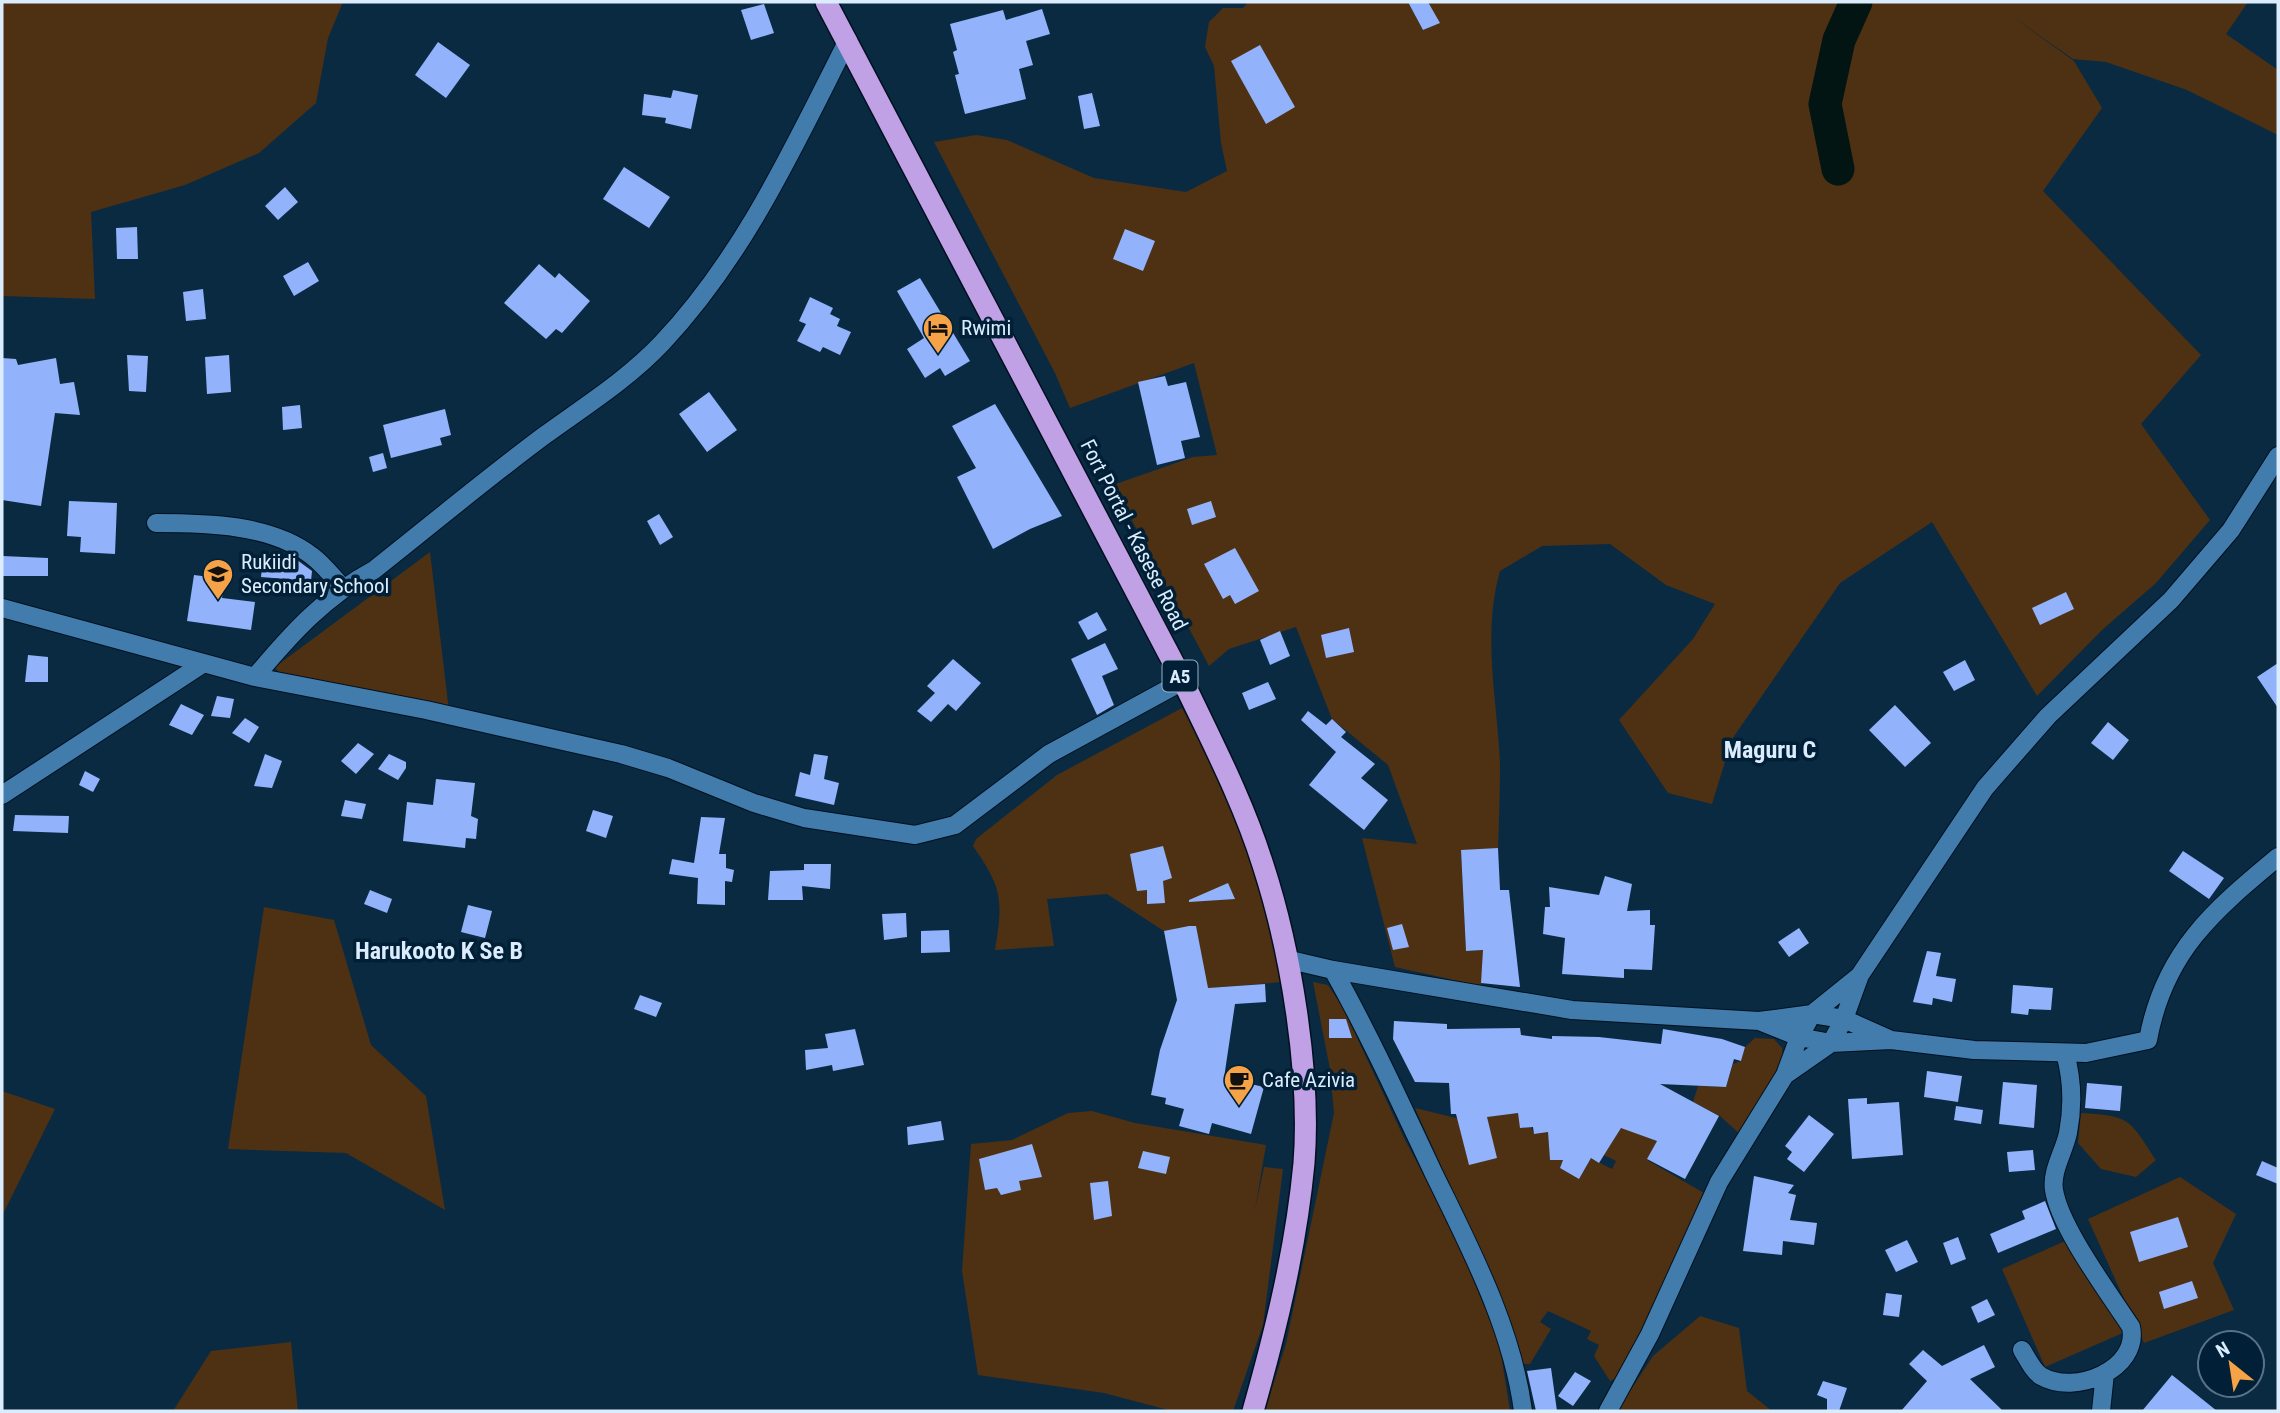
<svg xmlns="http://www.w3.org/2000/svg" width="2280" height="1413" font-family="'Roboto Condensed',sans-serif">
	<rect width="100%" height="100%" fill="#0a2a42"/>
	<path fill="#4e3113" d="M2 2H343L328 38 316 103 259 153 185 185 91 212 95 299 2 296Z
		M1248 2H1408L1423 30 1439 23 1428 2H2248L2226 34 2278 70V135L2187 90 2106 62 2073 59 2009 14 2074 61 2102 108 2043 191 2201 355 2141 424 2210 520 2156 583 2102 630 2037 696 1932 522 1840 583 1732 739 1712 804 1668 793 1619 720 1693 639 1715 604 1666 585 1610 544 1542 546 1500 571C1482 635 1497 698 1500 763 1500 791 1499 820 1498 848L1461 851 1466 951 1507 949 1482 974 1481 986 1395 967 1362 838 1417 844 1388 765 1332 719 1296 627 1229 649 1209 666 1113 485 1193 457 1217 455 1194 363 1070 408 1055 373 934 142 976 135 1007 140 1094 178 1186 192 1227 171 1221 143 1214 66 1205 47 1209 22 1223 8H1243Z
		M430 552 449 711 280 674 275 667Z
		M1182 708 1228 793 1254 855 1283 982 1210 988 1178 997 1164 931 1107 894 1047 899 1054 946 995 950C1003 900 1003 889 973 846L976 839 1057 775Z
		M264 907 334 920 371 1045 426 1096 445 1210 346 1153 228 1149Z
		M1313 982 1328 985 1343 1008 1405 1140 1449 1222 1499 1342 1510 1411H1265L1286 1344 1334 1113 1330 1069Z
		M1755 1038 1774 1039 1782 1048 1784 1066 1741 1135 1720 1116 1693 1102 1698 1086 1726 1087 1733 1064 1741 1061 1745 1047Z
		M2 1091 55 1109 2 1216Z
		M1415 1108 1460 1119 1518 1113 1521 1128 1531 1127 1534 1134 1548 1132 1550 1160H1563L1560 1168 1579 1179 1595 1151 1596 1161 1612 1169 1616 1161 1604 1155 1629 1115 1650 1121 1641 1135 1657 1141 1647 1160 1704 1193 1644 1334 1617 1378 1610 1381 1594 1356 1599 1345 1587 1339 1591 1331 1548 1311 1540 1322 1551 1329 1530 1364H1521L1490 1276Z
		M1092 1111 1135 1123 1266 1145 1255 1210 1264 1167 1283 1169 1263 1325 1233 1411H1172L1104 1393 978 1375 962 1271 971 1144 1012 1140 1068 1113Z
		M2081 1113C2131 1116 2129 1119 2156 1160L2136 1177 2101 1169 2078 1143Z
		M2180 1177 2236 1214 2213 1263 2234 1310 2144 1343 2088 1219Z
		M2081 1234 2125 1332 2045 1367 2002 1269Z
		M1700 1316 1739 1328 1747 1391 1772 1411H1617L1653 1356Z
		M291 1342 298 1411H173L211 1351Z"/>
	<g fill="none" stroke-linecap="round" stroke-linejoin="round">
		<path stroke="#021513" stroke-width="33" d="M1838 169 1825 104 1839 40 1856 2"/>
	</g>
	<path fill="#92b3fb" d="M1408 2H1428L1440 23 1423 30Z
		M764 4 774 33 751 40 741 10Z
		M1042 9 1050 34 1026 41 1033 65 1019 69 1026 99 965 114 955 75 959 74 953 52 957 50 950 24 1003 10 1006 20Z
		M438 42 470 65 446 98 415 75Z
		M1260 45 1295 107 1266 124 1231 61Z
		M673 90 698 95 691 129 665 123 666 118 642 115 644 94 671 98Z
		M1092 93 1100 126 1084 129 1078 96Z
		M624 167 670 197 649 228 603 199Z
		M285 187 298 202 278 220 265 206Z
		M137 227 138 259H117L116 228Z
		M1125 229 1155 241 1143 271 1113 259Z
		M308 262 319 281 294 296 283 276Z
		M539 264 555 278 559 273 590 301 562 333 556 329 546 339 504 303Z
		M920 278 970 361 945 376 940 368 925 378 907 349 924 338 897 291Z
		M203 289 206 319 186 321 183 292Z
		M810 297 833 308 830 314 840 319 837 326 851 332 840 355 823 347 820 352 797 341 806 324 799 321Z
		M127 355 148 356 146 392 129 391Z
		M229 355 231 392 207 394 205 357Z
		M2 358 16 359 18 365 56 358 60 384 74 382 80 415 55 413 41 506 2 500Z
		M1165 376 1168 386 1186 382 1200 437 1181 441 1185 458 1157 465 1138 382Z
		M709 392 737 430 707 452 679 414Z
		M995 404 1062 516 1030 529 993 549 957 477 976 468 952 426Z
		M300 405 302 428 283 430 282 407Z
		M445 409 451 435 440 438 442 445 391 458 383 425Z
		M383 453 387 468 373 472 369 457Z
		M69 501 117 503 115 554 80 552 81 537 67 536Z
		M1211 501 1216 517 1192 525 1187 509Z
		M659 514 673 537 660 545 647 521Z
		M1235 548 1259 591 1235 604 1230 595 1223 599 1204 564Z
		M2 556 48 558V576H2Z
		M263 557 297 560 312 571 311 581 261 577Z
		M194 575 225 579 222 598 255 602 251 630 187 621Z
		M2066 592 2074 609 2040 625 2032 608Z
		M1097 612 1107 630 1088 640 1078 622Z
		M1349 628 1354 652 1326 658 1321 635Z
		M1280 631 1290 656 1270 665 1260 640Z
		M1105 643 1118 669 1102 676 1114 705 1097 715 1071 659Z
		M28 655 48 657V682H25Z
		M953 659 981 683 956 711 948 704 931 722 917 711 935 693 927 686Z
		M1965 660 1975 680 1954 691 1943 672Z
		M2278 663V708L2257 677Z
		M1268 682 1276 699 1249 710 1242 693Z
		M217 696 234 699 230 718 211 716Z
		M181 704 204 715 192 735 169 725Z
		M1895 705 1931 743 1905 767 1869 730Z
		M1308 711 1326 725 1332 719 1346 732 1341 737 1375 764 1361 778 1388 800 1364 830 1309 785 1336 752 1301 720Z
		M245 718 259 727 249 743 232 733Z
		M2108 722 2129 740 2113 760 2091 743Z
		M358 743 374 754 356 774 341 761Z
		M265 754 282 761 272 788 254 786Z
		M389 754 406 762V768L398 780 378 769Z
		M814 754 828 756 824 779 839 783 834 805 795 796 800 772 810 775Z
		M85 771 100 779 93 792 79 785Z
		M436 779 475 783 471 816 478 819 476 839 466 838 465 848 403 841 407 802 433 805Z
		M345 800 366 804 362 819 341 816Z
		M593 810 613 816 606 838 586 831Z
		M15 815 69 816 68 833 13 831Z
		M701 817 725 818 719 854H726V868L734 870 732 882 725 881V905L697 904 698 878 669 874 672 859 694 863Z
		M1163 846 1172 878 1163 881 1165 903 1147 904V890L1137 891 1130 854Z
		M1498 848 1500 890H1509L1520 987 1481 983 1483 950 1466 951 1461 850Z
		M2183 851 2224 878 2209 899 2169 871Z
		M804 864H831L830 889 802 886 803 900H768L770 871 804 870Z
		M1605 876 1632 884 1627 911 1650 910V925H1655L1652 970 1624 969V978L1562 974 1565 938 1543 934 1545 907H1550L1549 887 1599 895Z
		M1228 883 1235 899 1189 902V900Z
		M370 890 392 899 387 913 364 904Z
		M468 905 492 911 485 938 461 932Z
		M906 913 907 937 884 940 882 914Z
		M1402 924 1409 947 1393 950 1387 928Z
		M1189 926H1196L1208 988 1265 984 1266 1002 1235 1004 1224 1078 1264 1087 1251 1134 1212 1123 1209 1134 1179 1126 1184 1109 1165 1104 1166 1098 1151 1095 1160 1050 1177 1000 1164 931Z
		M1799 928 1809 943 1789 957 1778 942Z
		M949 930 950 952 921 953V931Z
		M1927 951 1941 953 1936 976 1956 979 1952 1002 1933 998 1932 1005 1913 1002Z
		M2013 985 2053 988 2051 1010 2029 1009 2028 1015 2011 1013Z
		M640 995 662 1003 656 1017 634 1009Z
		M1329 1019H1346L1352 1038H1329Z
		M1394 1021 1447 1024V1029L1520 1028 1521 1035 1552 1039V1036L1599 1037 1661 1044 1663 1029 1722 1039 1745 1047 1741 1061 1734 1059 1726 1087 1660 1084 1719 1116 1685 1179 1647 1159 1657 1141 1621 1128 1599 1163 1591 1158 1579 1179 1560 1168 1563 1160H1550L1548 1132 1534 1134 1533 1127 1520 1128 1518 1113 1487 1117 1497 1158 1469 1165 1456 1114H1451L1449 1083 1415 1082 1393 1039Z
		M855 1029 864 1065 833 1071 832 1065 806 1070 805 1050 828 1048 825 1034Z
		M1927 1071 1962 1076 1958 1102 1924 1097Z
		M2003 1082 2037 1085 2034 1128 1999 1124Z
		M2087 1083 2122 1086 2120 1111 2085 1108Z
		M1867 1098V1104L1899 1102 1903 1155 1852 1159 1848 1099Z
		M1956 1106 1983 1110 1981 1124 1954 1120Z
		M1809 1115 1834 1134 1804 1172 1787 1159 1792 1152 1785 1146Z
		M941 1121 944 1140 908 1145 907 1127Z
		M1032 1144 1042 1177 1019 1181 1021 1190 1001 1195 997 1188 985 1190 979 1159Z
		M2033 1150 2035 1170 2009 1172 2007 1152Z
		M1143 1151 1170 1157 1166 1174 1138 1168Z
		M2262 1161 2278 1168V1184L2256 1175Z
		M1754 1176 1794 1185 1788 1193 1796 1195 1790 1220 1817 1223 1814 1245 1783 1241 1782 1255 1743 1251Z
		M1108 1181 1112 1216 1094 1220 1090 1183Z
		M2045 1201 2056 1229 1998 1253 1990 1234 2025 1219 2022 1211Z
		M2178 1217 2188 1247 2139 1262 2130 1232Z
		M1958 1237 1966 1259 1951 1265 1943 1243Z
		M1907 1240 1918 1262 1896 1272 1885 1250Z
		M2192 1281 2198 1298 2164 1309 2159 1292Z
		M1886 1293 1902 1295 1899 1317 1883 1315Z
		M1987 1299 1995 1315 1978 1323 1971 1307Z
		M1984 1345 1995 1367 1970 1379 2003 1411H1901L1927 1381 1909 1364 1923 1350 1942 1366Z
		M1551 1368 1557 1411H1536L1527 1371Z
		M1575 1372 1591 1381 1573 1406 1558 1396Z
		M2172 1375 2217 1411H2142Z
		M1823 1381 1847 1388 1839 1411H1827V1399L1817 1395Z"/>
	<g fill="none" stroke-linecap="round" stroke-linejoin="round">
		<g stroke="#021120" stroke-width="20">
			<path id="minor" d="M156 523C206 523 271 524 312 556 323 564 333 577 342 587
				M2 608 255 677 426 710 621 754 668 768 754 803 804 818 915 835 955 825 1049 754 1183 681
				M255 677C290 635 325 596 374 570 431 525 487 478 545 435 585 406 628 379 662 343 745 255 794 146 848 40
				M2 795 204 663
				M1286 959 1333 970 1572 1010 1759 1021 1812 1014 1844 1019 1891 1040
				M1333 970C1370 1036 1401 1104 1433 1172 1470 1248 1512 1327 1523 1411
				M1759 1021 1799 1037 1831 1043 1891 1040 1974 1050 2086 1053 2148 1040C2164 952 2213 911 2278 857
				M1785 1075 1831 1043 1844 1019 1860 975 1985 788 2048 716 2171 600 2231 530 2278 456
				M2022 1350C2027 1358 2033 1371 2041 1376 2075 1396 2140 1369 2131 1327 2109 1293 2060 1228 2054 1190 2051 1171 2064 1152 2068 1133 2073 1107 2072 1078 2065 1053
				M1608 1411 1650 1334 1719 1182 1785 1075 1799 1037 1812 1014 1858 977
				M2101 1411 2105 1373"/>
		</g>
		<g stroke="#021120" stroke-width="24">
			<path id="highway" d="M826 2 1183 681C1212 742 1243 801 1263 865 1291 951 1311 1074 1304 1163 1296 1248 1276 1330 1253 1411"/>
		</g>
		<use href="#minor" stroke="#427cac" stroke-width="18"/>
		<use href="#highway" stroke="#c1a1e6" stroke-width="21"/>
	</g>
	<defs>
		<g id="hotel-pin" transform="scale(1.575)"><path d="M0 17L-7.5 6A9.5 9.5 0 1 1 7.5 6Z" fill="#f6a246" stroke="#012037"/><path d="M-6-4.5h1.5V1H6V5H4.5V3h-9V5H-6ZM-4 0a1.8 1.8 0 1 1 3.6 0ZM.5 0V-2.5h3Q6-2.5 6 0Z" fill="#111"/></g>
		<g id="school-pin" transform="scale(1.575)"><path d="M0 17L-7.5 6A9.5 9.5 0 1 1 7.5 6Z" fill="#f6a246" stroke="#012037"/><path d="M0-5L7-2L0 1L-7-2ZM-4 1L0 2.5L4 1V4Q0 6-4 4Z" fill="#111"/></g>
		<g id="cafe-pin" transform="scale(1.575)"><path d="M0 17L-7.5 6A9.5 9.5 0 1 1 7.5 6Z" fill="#f6a246" stroke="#012037"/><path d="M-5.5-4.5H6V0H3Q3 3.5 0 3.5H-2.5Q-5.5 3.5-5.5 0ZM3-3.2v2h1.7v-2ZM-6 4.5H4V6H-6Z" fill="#111"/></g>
	</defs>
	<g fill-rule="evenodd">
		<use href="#hotel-pin" x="938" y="328"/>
		<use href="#school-pin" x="218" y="574"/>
		<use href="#cafe-pin" x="1239" y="1080"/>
	</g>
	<g text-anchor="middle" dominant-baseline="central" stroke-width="7" stroke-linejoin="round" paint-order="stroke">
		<rect fill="#012037" stroke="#9ab0c2" stroke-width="2" x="1162.5" y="660.5" width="35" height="31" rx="5"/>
		<g font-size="19" font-weight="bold" fill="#dbedfd">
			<text x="1180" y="676">A5</text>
		</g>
		<g font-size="21" fill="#dbedfd" stroke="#012037" text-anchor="start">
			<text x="961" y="328">Rwimi</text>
			<text x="241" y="562">Rukiidi<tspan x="241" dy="24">Secondary School</tspan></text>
			<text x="1262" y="1080">Cafe Azivia</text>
		</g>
		<g font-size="21" fill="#dbedfd" stroke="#012037">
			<text transform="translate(1134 535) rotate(63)">Fort Portal - Kasese Road</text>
		</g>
		<g font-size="24" font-weight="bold" fill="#dbedfd" stroke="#012037">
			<text x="1770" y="750">Maguru C</text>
			<text x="439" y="951">Harukooto K Se B</text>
		</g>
	</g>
	<rect width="2280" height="1413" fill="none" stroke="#dbedfd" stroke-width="7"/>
	<g transform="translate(2231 1364) rotate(330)"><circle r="33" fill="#012037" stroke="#587286" stroke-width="2"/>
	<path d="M0-5L12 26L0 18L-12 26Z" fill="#f6a246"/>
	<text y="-10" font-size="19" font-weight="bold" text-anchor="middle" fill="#dbedfd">N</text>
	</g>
</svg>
